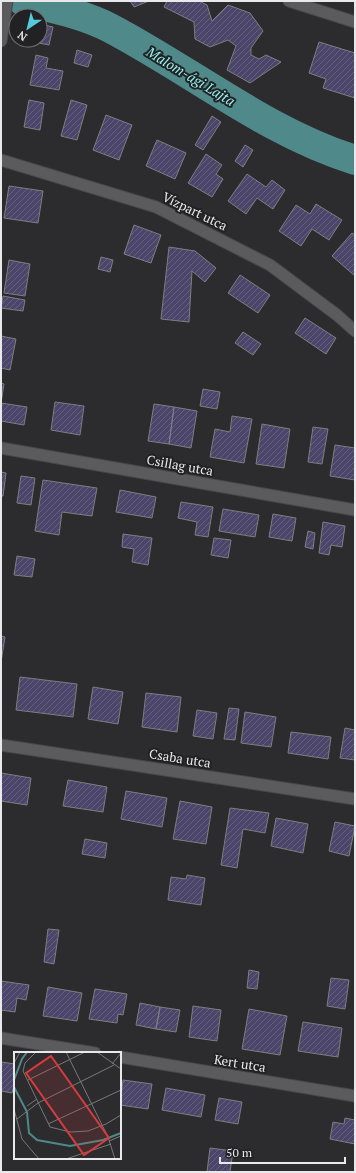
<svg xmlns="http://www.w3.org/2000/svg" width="356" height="1173" font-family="'PT Serif',serif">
	<defs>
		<pattern id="building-hatch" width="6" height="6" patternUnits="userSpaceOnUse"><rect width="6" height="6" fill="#4a4569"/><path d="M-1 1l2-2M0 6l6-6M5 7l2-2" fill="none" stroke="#64607f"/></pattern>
	</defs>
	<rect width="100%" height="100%" fill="#2c2b2e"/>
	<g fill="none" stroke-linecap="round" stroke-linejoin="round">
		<path stroke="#4f8989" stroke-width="30" d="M23 1C52 8 83 14 110 28 192 71 266 132 355 160"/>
	</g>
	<path fill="url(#building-hatch)" stroke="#7e7e81" d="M130 1H149L134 7Z
		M167 1H199L207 5 212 21 228 5 250 13 263 31 251 48V55L259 59 266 55 281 62 250 83 227 70 236 46 228 40 210 47 195 39 194 22 164 7Z
		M40 24 53 27 49 45 34 42V40H40Z
		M319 42 355 53V98L323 88 326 79 309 73Z
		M77 50 92 55 88 67 74 63Z
		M36 55 48 58 46 68 63 71 59 90 30 85Z
		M29 100 44 103 40 130 24 127Z
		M71 100 87 105 77 140 61 136Z
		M106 115 132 125 119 160 93 150Z
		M212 116 221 122 203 150 195 145Z
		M157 140 186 153 175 179 146 166Z
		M245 145 253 150 243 167 235 161Z
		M206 154 222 165 216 174 223 179 212 197 188 183Z
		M247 174 266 187 272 180 285 190 273 209 257 198 246 214 228 201Z
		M9 186 43 191 38 223 4 218Z
		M316 204 342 220 329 240 312 229 301 246 279 231 296 205 310 214Z
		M134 225 161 235 151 263 124 254Z
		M352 233 355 235V276L332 256Z
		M169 247 195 251 216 268 205 282 192 271 189 322 161 319Z
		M101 257 113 260 110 272 98 269Z
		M9 260 30 264 25 296 4 293Z
		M240 275 270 295 258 313 228 293Z
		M3 296 25 300 23 311 1 308Z
		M305 318 336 338 326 354 295 333Z
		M243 332 261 344 253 355 235 343Z
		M1 336 16 339 10 370 1 368Z
		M1 383 4 384 1 403 27 407 24 425 1 421Z
		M203 389 220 392 217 409 200 406Z
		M55 402 84 406 80 435 51 430Z
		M154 404 174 407 169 444 148 441Z
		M174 407 197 411 191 448 169 444Z
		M232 416 252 419 244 463 210 457 215 429 230 432Z
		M262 424 290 429 284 468 256 464Z
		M313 427 328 429 322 464 308 462Z
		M335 445 355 448V480L330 476Z
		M1 472 6 473 3 496H1Z
		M21 476 35 478 31 505 17 503Z
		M43 480 97 488 92 516 62 512 59 535 35 531Z
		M120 490 156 497 152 518 116 512Z
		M181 502 213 507 208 537 195 535 197 522 178 518Z
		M223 509 259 515 255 537 219 531Z
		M273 514 296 518 292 541 269 537Z
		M323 522 345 526 342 547 331 545 329 555 319 553Z
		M308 531 315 533 313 549 305 547Z
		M123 534 152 538 148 565 132 562 134 549 122 547Z
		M214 538 231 540 228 558 211 555Z
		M17 556 35 559 32 577 14 575Z
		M1 636 5 637 1 662Z
		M20 677 77 684 73 717 16 710Z
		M93 687 123 692 118 724 88 719Z
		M146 693 181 697 177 732 142 727Z
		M229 708 239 709 235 740 224 739Z
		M197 710 217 713 213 739 193 736Z
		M245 712 276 717 271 747 241 743Z
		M345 728 355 730V760L340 758Z
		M291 732 331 737 328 759 288 753Z
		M1 773 31 778 27 805 1 801Z
		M68 780 107 787 103 812 63 806Z
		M126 791 167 798 162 827 121 819Z
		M180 801 212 807 206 844 173 839Z
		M230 808 269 813 265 833 243 829 237 868 221 865Z
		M276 818 308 824 303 853 271 846Z
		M335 822 355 826 349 856 329 851Z
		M85 839 107 843 105 858 82 854Z
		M187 875 205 878 201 905 168 900 171 877 186 879Z
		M48 929 59 930 54 964 44 962Z
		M249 970 259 972 257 989 247 988Z
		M331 978 349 980 345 1009 327 1006Z
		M1 981 29 985 26 1000 17 998 15 1012 1 1010Z
		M48 987 82 993 77 1021 43 1016Z
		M95 989 127 994 123 1015 118 1014 117 1023 89 1019Z
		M140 1003 160 1007 156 1029 136 1025Z
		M193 1006 221 1010 217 1041 189 1037Z
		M160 1007 180 1010 176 1032 156 1029Z
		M249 1009 287 1016 280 1055 242 1049Z
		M303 1022 342 1028 338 1057 298 1051Z
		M1 1062 15 1064V1082L12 1093 1 1091Z
		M123 1080 152 1084 148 1109 120 1105Z
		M166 1088 205 1095 201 1117 162 1110Z
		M219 1098 242 1102 238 1124 215 1120Z
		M345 1118 355 1120V1144L330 1139 333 1122 344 1124Z
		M210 1148 233 1151 230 1172H207Z"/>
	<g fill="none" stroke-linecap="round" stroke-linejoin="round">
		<g stroke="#474749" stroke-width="13">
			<path id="minor" d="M289 1 355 22
				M1 160 156 207 270 265 337 315 355 331
				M1 448 355 510
				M1 745 355 799
				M1 1038 95 1053
				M120 1057 355 1096"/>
		</g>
		<g stroke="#474749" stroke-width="13">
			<path id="tertiary" d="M1 41 7 1"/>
		</g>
		<use href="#minor" stroke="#5b5b5d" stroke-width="11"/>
		<use href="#tertiary" stroke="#5b5b5d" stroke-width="11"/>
	</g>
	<g text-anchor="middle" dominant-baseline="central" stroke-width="4" stroke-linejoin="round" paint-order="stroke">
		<g font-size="13" fill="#e9e9eb" stroke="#222224">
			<text transform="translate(195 211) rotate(26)">Vízpart utca</text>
			<text transform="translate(180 465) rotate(10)">Csillag utca</text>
			<text transform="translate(180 758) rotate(9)">Csaba utca</text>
			<text transform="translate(240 1063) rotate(9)">Kert utca</text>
		</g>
		<g font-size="14" font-style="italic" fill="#94f4f4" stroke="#222224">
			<text transform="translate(191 76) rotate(31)">Malom-ági Lajta</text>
		</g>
	</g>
	<g transform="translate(14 1052)">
		<rect width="107" height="107" fill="#2c2b2e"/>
		<path fill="none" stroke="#4f8989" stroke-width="2" d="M0 28 8 7 13 0M0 35 13 60 15 81 23 88 56 94 89 88 107 81"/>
		<path fill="none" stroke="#78777a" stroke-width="1" d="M22 0 11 11 9 19 36 75 56 80 74 79 92 72 107 63M52 0 94 85 101 107M83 0 107 17M0 11 6 0M98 12 107 1M14 28 71 0M13 54 23 47M0 57 8 87 25 107M3 67 24 51 100 13M34 72 107 38M95 89 107 84M52 107 97 92"/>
		<path fill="#d83b3c" fill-opacity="0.15" stroke="#d83b3c" stroke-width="2" d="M37 4 95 86 70 103 12 21Z"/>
		<rect width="107" height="107" fill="none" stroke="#e9e9eb" stroke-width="2"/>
	</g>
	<rect width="356" height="1173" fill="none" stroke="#e9e9eb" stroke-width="4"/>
	<g transform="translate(28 28) rotate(215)"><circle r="19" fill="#222224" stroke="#727274"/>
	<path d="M0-3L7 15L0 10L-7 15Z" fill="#54cadc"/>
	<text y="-6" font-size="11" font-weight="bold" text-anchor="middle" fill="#e9e9eb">N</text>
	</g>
	<path d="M220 1157v6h125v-6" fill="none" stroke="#e9e9eb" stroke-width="2"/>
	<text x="226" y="1157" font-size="12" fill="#e9e9eb" stroke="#222224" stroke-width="3" paint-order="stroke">50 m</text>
</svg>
